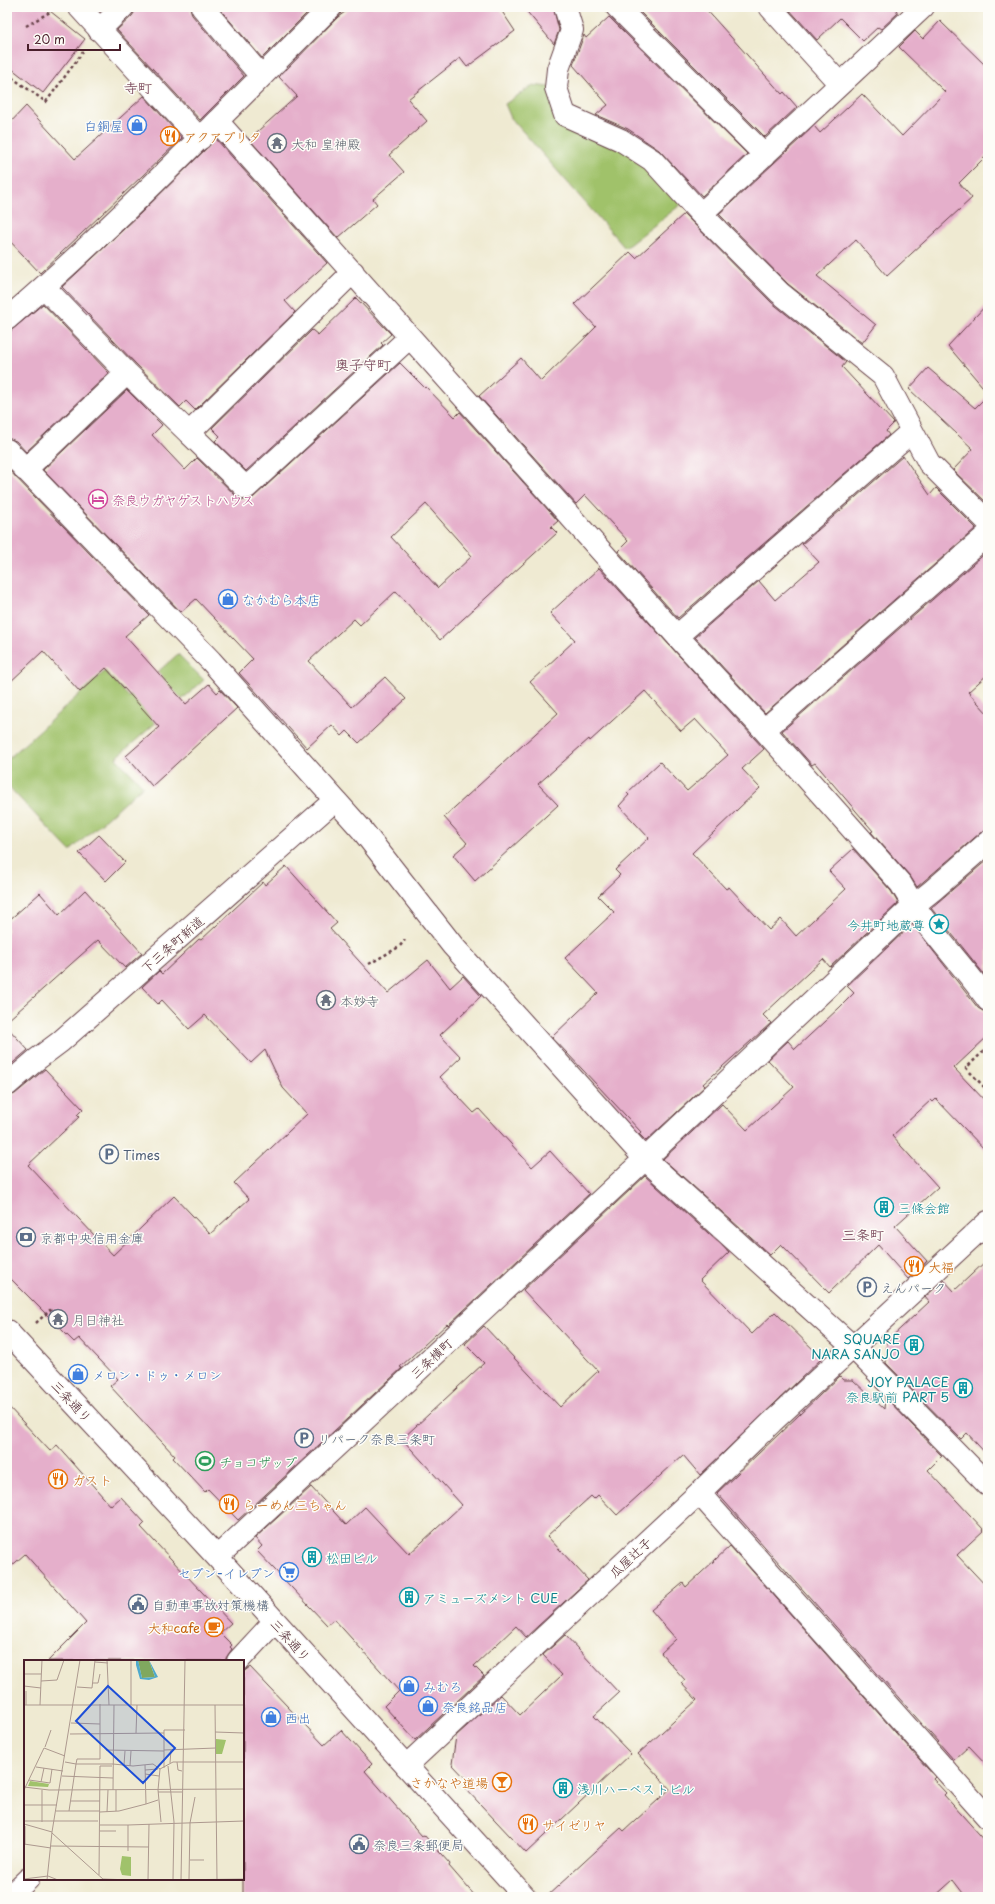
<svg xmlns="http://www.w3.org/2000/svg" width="995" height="1904" font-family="'Playpen Sans','Klee One',sans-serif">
	<rect width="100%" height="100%" fill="#fdfcf7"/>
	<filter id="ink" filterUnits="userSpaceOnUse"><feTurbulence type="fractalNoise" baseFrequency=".025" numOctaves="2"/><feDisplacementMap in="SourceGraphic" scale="8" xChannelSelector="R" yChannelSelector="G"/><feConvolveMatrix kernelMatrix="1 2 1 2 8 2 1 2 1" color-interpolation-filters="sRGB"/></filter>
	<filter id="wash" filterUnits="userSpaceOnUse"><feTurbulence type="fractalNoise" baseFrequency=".012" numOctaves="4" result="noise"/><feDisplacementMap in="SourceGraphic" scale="16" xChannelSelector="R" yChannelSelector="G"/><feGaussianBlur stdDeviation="0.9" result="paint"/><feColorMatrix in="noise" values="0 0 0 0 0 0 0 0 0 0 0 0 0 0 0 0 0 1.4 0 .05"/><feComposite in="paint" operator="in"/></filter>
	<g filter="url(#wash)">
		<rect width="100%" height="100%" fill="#efead2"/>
		<path fill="#a0c26b" stroke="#75704b" d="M533 85 556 88 565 115 620 140 688 199 625 248 511 118 505 104Z
			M178 654 204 680 116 758 143 786 70 851 7 785V760L105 671 129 697Z"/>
		<g id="blocks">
			<path fill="#e5afcb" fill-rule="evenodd" d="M7 7H45L85 39 43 93 7 65Z
				M138 7H190L192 15 244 76 200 120 117 30 132 16Z
				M218 7H306L309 11 262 58Z
				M352 7H499L515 31 467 67 460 58 408 99 427 121 389 155 404 172 373 199 377 204 338 238 249 139 297 96 279 77 338 17Z
				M523 7H553L559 30 554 44Z
				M635 7H704L782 94 784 92 797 107 765 137Z
				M787 7H899L896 10 898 13 881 29 878 27 863 41 840 18 817 40Z
				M609 17 747 154 702 196 659 150 628 129 596 115 608 105 573 65 584 35 586 38Z
				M940 21 988 68V154L959 183 972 198 887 276 856 240 817 276 876 325 862 343 788 284 719 214 814 126 820 133 862 94 902 136 945 92 899 47 915 31 923 39Z
				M144 96 182 138 40 273 7 238V126L26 106 75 159Z
				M216 139 327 263 285 301 295 312 195 410 186 401 180 407 136 364 62 287 140 214Z
				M684 214 771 302 846 362 842 367 894 423 886 431 889 435 678 618 618 551 628 541 585 495 576 504 479 396 521 358 541 381 596 327 575 304 630 252 636 258Z
				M356 298 391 334 381 343 383 345 246 471 215 441 220 436 212 428 312 330 318 335Z
				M988 303V393L948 346Z
				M43 304 109 373 26 452 16 441 7 438V334Z
				M400 363 425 388 426 387 455 417 460 412 558 521 551 527 557 533 440 640 396 591 360 625 354 619 309 661 352 707 385 677 406 699 359 743 347 731 342 736 332 725 307 748 239 673 253 659 196 599 181 612 43 470 127 390 162 425 152 435 185 470 197 458 237 497 243 500H249L254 497ZM426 504 472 556 438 588 391 537Z
				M928 368 975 408 988 395V504L953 470 973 449 909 389Z
				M903 456 930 495 936 488 976 528 765 713 695 637 759 581 775 600 819 562 802 544Z
				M7 468 149 615 125 636 186 704 209 684 217 693 220 690 237 708 152 786 126 756 159 727 106 668 80 692 43 651 7 685Z
				M988 551V674L968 692 988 714V830L980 833 917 887 910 876 871 832 873 831 815 763 812 765 782 731Z
				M599 568 764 749 742 769 760 788 692 853 726 889 729 887 769 930 781 919 796 936 846 889 829 871 853 849 891 891 898 903 830 967 823 959 763 1015 771 1023 703 1084 705 1086 646 1141 639 1134 641 1132 552 1037 598 993 565 958 614 912 598 896 620 875 615 870 649 838 619 806 629 795 627 793 660 762 687 791 728 755 695 719 681 731 645 691 590 741 589 739 538 784 558 805 475 881 453 855 467 843 444 817 558 713 530 682 575 640 550 613Z
				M99 835 125 862 106 881 79 853Z
				M988 859V979L931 908Z
				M286 866 337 923 330 929 388 993 428 960 450 988 463 976 481 996 440 1035 461 1057 440 1077 474 1113 479 1109 532 1167 550 1151 589 1194 448 1325 447 1324 400 1367 402 1368 238 1520 208 1489 205 1492 173 1458 175 1456 110 1386 118 1379 79 1338 74 1342 7 1275V1097L15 1094 45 1069 83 1109 77 1115 79 1117 28 1165 113 1255 174 1196 210 1234 249 1199 234 1183 307 1114 283 1088 265 1050 251 1063 205 1015 189 1029 162 1000 158 1004 142 987 159 971 162 974 199 939 201 940 263 882 265 885Z
				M85 890 142 953 125 968 98 940 7 1021V922L40 893 59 915Z
				M912 924 978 1008 983 1011 988 1012V1036L954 1068 988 1104V1153L936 1099 933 1102 931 1100 892 1136 938 1187 895 1226 927 1261 908 1279 878 1245 829 1293 781 1244 770 1255 663 1159 722 1104 747 1130 794 1087 768 1060 788 1041 795 1049 839 1008 854 993 847 986Z
				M7 1027 28 1050 7 1068Z
				M645 1176 729 1252 700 1280 752 1334 775 1312 822 1358 700 1475 683 1455 617 1515 598 1495 594 1499 591 1496 547 1536 588 1580 526 1637 516 1626 474 1666 484 1676 415 1740 384 1706 399 1691 334 1619 327 1625 257 1551 262 1546 255 1538 311 1487 346 1525 365 1507 409 1554 462 1505 402 1439 484 1363 465 1344 484 1326 560 1407 598 1371 523 1290Z
				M988 1259V1456L967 1433 961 1439 886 1363 887 1341 929 1302 925 1297 944 1280 954 1291Z
				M840 1376 844 1380H853L884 1409 885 1397 942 1456 928 1470 984 1530 957 1555 988 1588V1766L969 1746 954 1760 717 1493Z
				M7 1405 50 1451 57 1445 111 1506 121 1497 145 1523 141 1527 231 1623 220 1633 232 1645 230 1647 232 1649 226 1658V1661H48L86 1623 25 1554 7 1570Z
				M730 1546 935 1777 933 1779 946 1793 944 1795 988 1844V1897H966L953 1880 934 1897H546L621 1828 624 1831 670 1789 638 1754 697 1700 681 1683 685 1680 661 1653 676 1639 651 1610 683 1583 686 1587Z
				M565 1635 619 1693 594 1716 631 1754 526 1853 465 1788 470 1783 452 1764 456 1736 501 1695 520 1715 562 1675 543 1655Z
				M250 1667 324 1745 341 1730 372 1764 365 1771 422 1836 424 1835 450 1864 449 1866 476 1897H243V1672Z"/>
		</g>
	</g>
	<g filter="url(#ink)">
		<use href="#blocks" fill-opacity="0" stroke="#633d44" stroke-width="1"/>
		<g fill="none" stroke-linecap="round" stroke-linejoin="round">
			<g stroke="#633d44" stroke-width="24">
				<path id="minor" d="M79 7 200 139
					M202 7 261 76
					M565 7 572 30 558 69 556 88 565 115 621 140 652 160 701 214 780 293 883 376 929 463 988 522
					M617 7 765 155
					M770 7 840 84
					M99 30 123 7
					M217 121 677 636 764 730 901 884C924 926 960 961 988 1000
					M701 214 923 7
					M44 287 127 373 189 433 353 272
					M7 319C121 221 225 112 331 7
					M189 433 246 488 410 337
					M7 450 211 661 362 830 453 946 645 1159 853 1347 988 1485
					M25 470 127 373
					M677 636 911 432
					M764 730 988 534
					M7 1085 36 1060 60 1042 334 801
					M7 1331 217 1557 525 1897
					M699 1493 988 1818
					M217 1557 645 1159 913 906 933 890 988 842
					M238 1661 274 1622
					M406 1766 699 1493 772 1422 988 1222
					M9 1897 28 1879"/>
			</g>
			<path stroke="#633d44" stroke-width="2.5" stroke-dasharray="3 3" stroke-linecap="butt" d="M26 26 50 12
				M7 74 46 102 83 52
				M369 964 399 947 405 940
				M988 1047 966 1068 988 1091
				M36 1323 50 1310 55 1315"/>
			<use href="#minor" stroke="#fff" stroke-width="22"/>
		</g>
	</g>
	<defs>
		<g id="shop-ring" transform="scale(1)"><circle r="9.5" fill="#fdfcf7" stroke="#3f7fe0" stroke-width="1.5"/><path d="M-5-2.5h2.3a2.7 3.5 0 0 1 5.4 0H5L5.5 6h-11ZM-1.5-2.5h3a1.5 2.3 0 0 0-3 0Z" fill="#3f7fe0"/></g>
		<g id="restaurant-ring" transform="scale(1)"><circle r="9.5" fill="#fdfcf7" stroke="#e8710a" stroke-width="1.5"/><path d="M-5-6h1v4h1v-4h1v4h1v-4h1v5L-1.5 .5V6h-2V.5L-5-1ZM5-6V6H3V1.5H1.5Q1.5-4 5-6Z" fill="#e8710a"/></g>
		<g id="temple-ring" transform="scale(1)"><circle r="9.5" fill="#fdfcf7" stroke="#6b7280" stroke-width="1.5"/><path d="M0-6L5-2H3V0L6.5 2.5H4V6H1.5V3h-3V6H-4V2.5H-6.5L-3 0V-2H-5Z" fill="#6b7280"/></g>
		<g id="hotel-ring" transform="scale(1)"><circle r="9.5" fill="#fdfcf7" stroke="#d1479c" stroke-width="1.5"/><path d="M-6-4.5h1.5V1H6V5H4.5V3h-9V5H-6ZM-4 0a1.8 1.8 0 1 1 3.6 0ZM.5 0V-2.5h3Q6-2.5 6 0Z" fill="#d1479c"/></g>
		<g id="sight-ring" transform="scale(1)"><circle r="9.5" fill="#fdfcf7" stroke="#0f9aa8" stroke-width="1.5"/><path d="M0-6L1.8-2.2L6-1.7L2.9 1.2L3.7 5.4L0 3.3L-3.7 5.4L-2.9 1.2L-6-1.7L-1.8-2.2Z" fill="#0f9aa8"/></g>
		<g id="parking-ring" transform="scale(1)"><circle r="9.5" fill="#fdfcf7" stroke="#5c6f8a" stroke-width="1.5"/><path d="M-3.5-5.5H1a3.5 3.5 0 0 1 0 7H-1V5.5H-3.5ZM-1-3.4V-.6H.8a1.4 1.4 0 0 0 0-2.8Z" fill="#5c6f8a"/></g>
		<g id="building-ring" transform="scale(1)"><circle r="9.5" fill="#fdfcf7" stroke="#0f9aa8" stroke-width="1.5"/><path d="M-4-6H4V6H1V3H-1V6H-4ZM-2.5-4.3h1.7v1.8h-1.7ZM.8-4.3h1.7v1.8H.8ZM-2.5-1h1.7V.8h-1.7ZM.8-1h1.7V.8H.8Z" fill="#0f9aa8"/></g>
		<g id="bank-ring" transform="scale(1)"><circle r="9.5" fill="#fdfcf7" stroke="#5c6f8a" stroke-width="1.5"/><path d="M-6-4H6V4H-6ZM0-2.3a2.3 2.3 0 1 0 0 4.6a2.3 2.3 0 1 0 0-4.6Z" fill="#5c6f8a"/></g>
		<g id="stadium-ring" transform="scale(1)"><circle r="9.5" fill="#fdfcf7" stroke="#2e9e5b" stroke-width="1.5"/><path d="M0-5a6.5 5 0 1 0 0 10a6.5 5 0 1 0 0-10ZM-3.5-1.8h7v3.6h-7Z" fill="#2e9e5b"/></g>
		<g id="supermarket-ring" transform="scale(1)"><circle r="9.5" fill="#fdfcf7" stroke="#3f7fe0" stroke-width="1.5"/><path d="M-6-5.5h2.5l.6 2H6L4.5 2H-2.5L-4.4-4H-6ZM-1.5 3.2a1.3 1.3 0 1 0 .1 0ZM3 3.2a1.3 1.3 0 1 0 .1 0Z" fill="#3f7fe0"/></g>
		<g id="civic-ring" transform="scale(1)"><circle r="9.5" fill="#fdfcf7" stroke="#5c6f8a" stroke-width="1.5"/><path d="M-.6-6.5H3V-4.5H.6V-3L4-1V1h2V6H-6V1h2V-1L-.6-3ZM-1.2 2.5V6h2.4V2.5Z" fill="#5c6f8a"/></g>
		<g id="cafe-ring" transform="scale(1)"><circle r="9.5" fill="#fdfcf7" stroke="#e8710a" stroke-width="1.5"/><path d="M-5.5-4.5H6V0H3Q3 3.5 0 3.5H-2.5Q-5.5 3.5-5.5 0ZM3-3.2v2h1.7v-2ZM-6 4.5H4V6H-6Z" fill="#e8710a"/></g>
		<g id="bar-ring" transform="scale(1)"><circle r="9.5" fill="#fdfcf7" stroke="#e8710a" stroke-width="1.5"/><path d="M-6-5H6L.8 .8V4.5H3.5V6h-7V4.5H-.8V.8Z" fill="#e8710a"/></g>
	</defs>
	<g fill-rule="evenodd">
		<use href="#shop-ring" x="137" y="125"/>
		<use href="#restaurant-ring" x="170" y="136"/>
		<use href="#temple-ring" x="277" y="143"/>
		<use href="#hotel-ring" x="98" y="499"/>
		<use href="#shop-ring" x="228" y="599"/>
		<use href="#sight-ring" x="939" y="924"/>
		<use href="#temple-ring" x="326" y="1000"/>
		<use href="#parking-ring" x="109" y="1154"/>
		<use href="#building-ring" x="884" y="1207"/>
		<use href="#bank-ring" x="26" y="1237"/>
		<use href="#restaurant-ring" x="914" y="1266"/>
		<use href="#parking-ring" x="867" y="1287"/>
		<use href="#temple-ring" x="58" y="1319"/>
		<use href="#building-ring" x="914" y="1345"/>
		<use href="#shop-ring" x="78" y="1374"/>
		<use href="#building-ring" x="963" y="1388"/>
		<use href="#parking-ring" x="304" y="1438"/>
		<use href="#stadium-ring" x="205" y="1461"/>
		<use href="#restaurant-ring" x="58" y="1479"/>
		<use href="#restaurant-ring" x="229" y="1504"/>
		<use href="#building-ring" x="312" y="1557"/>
		<use href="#supermarket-ring" x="289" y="1572"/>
		<use href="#building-ring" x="409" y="1597"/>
		<use href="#civic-ring" x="138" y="1604"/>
		<use href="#cafe-ring" x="214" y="1627"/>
		<use href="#shop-ring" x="409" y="1686"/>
		<use href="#shop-ring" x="428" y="1706"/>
		<use href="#shop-ring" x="271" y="1717"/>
		<use href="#bar-ring" x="502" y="1782"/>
		<use href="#building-ring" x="563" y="1788"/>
		<use href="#restaurant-ring" x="528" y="1824"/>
		<use href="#civic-ring" x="359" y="1844"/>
	</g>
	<g text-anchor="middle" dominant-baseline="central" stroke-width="3" stroke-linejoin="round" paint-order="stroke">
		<g font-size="13" fill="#366cbe" stroke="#fdfcf7" text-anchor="start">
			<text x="123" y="125" text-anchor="end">白銅屋</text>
			<text x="242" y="599">なかむら本店</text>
			<text x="92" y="1374">メロン・ドゥ・メロン</text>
			<text x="275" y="1572" text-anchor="end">セブン-イレブン</text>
			<text x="423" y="1686">みむろ</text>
			<text x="442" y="1706">奈良銘品店</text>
			<text x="285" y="1717">西出</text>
		</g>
		<g font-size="13" fill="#c56008" stroke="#fdfcf7" text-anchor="start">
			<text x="184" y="136">アクアプリタ</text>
			<text x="928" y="1266">大福</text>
			<text x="72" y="1479">ガスト</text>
			<text x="243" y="1504">らーめん三ちゃん</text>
			<text x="200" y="1627" text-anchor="end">大和cafe</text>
			<text x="488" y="1782" text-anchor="end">さかなや道場</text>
			<text x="542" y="1824">サイゼリヤ</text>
		</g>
		<g font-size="13" fill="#5b616d" stroke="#fdfcf7" text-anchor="start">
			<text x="291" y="143">大和 皇神殿</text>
			<text x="340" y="1000">本妙寺</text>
			<text x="72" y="1319">月日神社</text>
		</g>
		<g font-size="13" fill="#b23c85" stroke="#fdfcf7" text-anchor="start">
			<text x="112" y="499">奈良ウガヤゲストハウス</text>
		</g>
		<g font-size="13" fill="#0d838f" stroke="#fdfcf7" text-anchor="start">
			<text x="925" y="924" text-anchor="end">今井町地蔵尊</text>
			<text x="898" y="1207">三條会館</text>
			<text x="900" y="1338" text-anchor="end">SQUARE<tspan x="900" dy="15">NARA SANJO</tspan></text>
			<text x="949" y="1381" text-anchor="end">JOY PALACE<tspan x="949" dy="15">奈良駅前 PART 5</tspan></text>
			<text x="326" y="1557">松田ビル</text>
			<text x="423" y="1597">アミューズメント CUE</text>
			<text x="577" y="1788">浅川ハーベストビル</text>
		</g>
		<g font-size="13" fill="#4a1f2b" stroke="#fdfcf7">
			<text transform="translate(172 944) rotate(-41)">下三条町新道</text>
			<text transform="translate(431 1358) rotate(-43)">三条横町</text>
			<text transform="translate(72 1401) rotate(47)">三条通り</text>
			<text transform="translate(630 1557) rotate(-43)">瓜屋辻子</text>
			<text transform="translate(291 1640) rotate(48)">三条通り</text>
		</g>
		<g font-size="13" fill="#4e5e75" stroke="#fdfcf7" text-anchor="start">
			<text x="123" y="1154">Times</text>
			<text x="40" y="1237">京都中央信用金庫</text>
			<text x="881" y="1287">えんパーク</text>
			<text x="318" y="1438">リパーク奈良三条町</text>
			<text x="152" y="1604">自動車事故対策機構</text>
			<text x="373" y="1844">奈良三条郵便局</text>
		</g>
		<g font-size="13" fill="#27864d" stroke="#fdfcf7" text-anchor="start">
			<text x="219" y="1461">チョコザップ</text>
		</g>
		<g font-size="14" font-weight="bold" fill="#805163" stroke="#fdfcf7">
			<text x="138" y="87">寺町</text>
			<text x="363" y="364">奥子守町</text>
			<text x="863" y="1234">三条町</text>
		</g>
	</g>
	<g transform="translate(24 1660)">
		<rect width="220" height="220" fill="#efead2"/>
		<path d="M192 79 202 80 198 94H192ZM6 121 25 124 24 127 4 126ZM98 196 107 197V216L98 215 96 209Z" fill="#a0c26b"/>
		<path d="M125 0 131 17 118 18 114 1Z" fill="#80a85f"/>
		<path d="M114 0 118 18 131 17 125 0 134 17 125 20 116 19 112 5V0Z" fill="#4ea9cc"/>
		<path fill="none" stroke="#ad998f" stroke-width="1" d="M83 0 85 45M107 0V45M71 2 84 3M0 14H17M17 21 33 20 40 0M69 23H74L76 14M0 26 17 28M53 27 68 28 71 0M0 45H220M2 45V31M16 45 18 0M191 45 193 220M47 63 76 64M191 72 220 73M112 73 113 45M46 74 140 73V70H161M21 87 27 70M82 90 140 91M140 90 192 88M41 102 52 104 53 99H76V44M153 102 154 110 158 111M146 103 147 90M89 104 109 106 129 104 136 109 149 102H220M100 105 101 91M106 106 107 91M144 106 150 162 149 219M12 107 39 111M140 108V73M136 109 134 130 137 162M121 110 134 109M121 114 135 116M38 116 89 118M5 120 26 123 28 109M17 122 20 108M0 127 25 130 220 129M0 130 20 88 41 96M89 130 90 45M134 132H158M47 141H76M122 144 134 140M0 145H33M32 151H76M45 151 52 104H89M92 151V130M76 152 95 151 122 144 121 105M83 152 84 130M0 161H74M18 162V130M0 164 28 172M76 165H104M1 166V185M76 171H92M28 173 80 220M0 184 27 188M27 186 125 187M104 191V165L220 161M166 200H180M75 215 76 106H88M0 219 24 216 34 220M79 219 107 220M165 219 166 163 171 137M23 220 28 172 56 0M124 220 125 164M144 220 220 219M157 220 161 0"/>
		<path fill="#1d4ed8" fill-opacity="0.15" stroke="#1d4ed8" stroke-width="2" d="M84 26 151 88 119 123 52 61Z"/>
		<rect width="220" height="220" fill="none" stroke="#4a1f2b" stroke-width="2"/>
	</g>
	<rect width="995" height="1904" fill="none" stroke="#fdfcf7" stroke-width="24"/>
	<path d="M28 44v6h92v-6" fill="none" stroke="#4a1f2b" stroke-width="2"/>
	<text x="34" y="44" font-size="12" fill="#4a1f2b" stroke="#fdfcf7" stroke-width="3" paint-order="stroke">20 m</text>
</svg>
